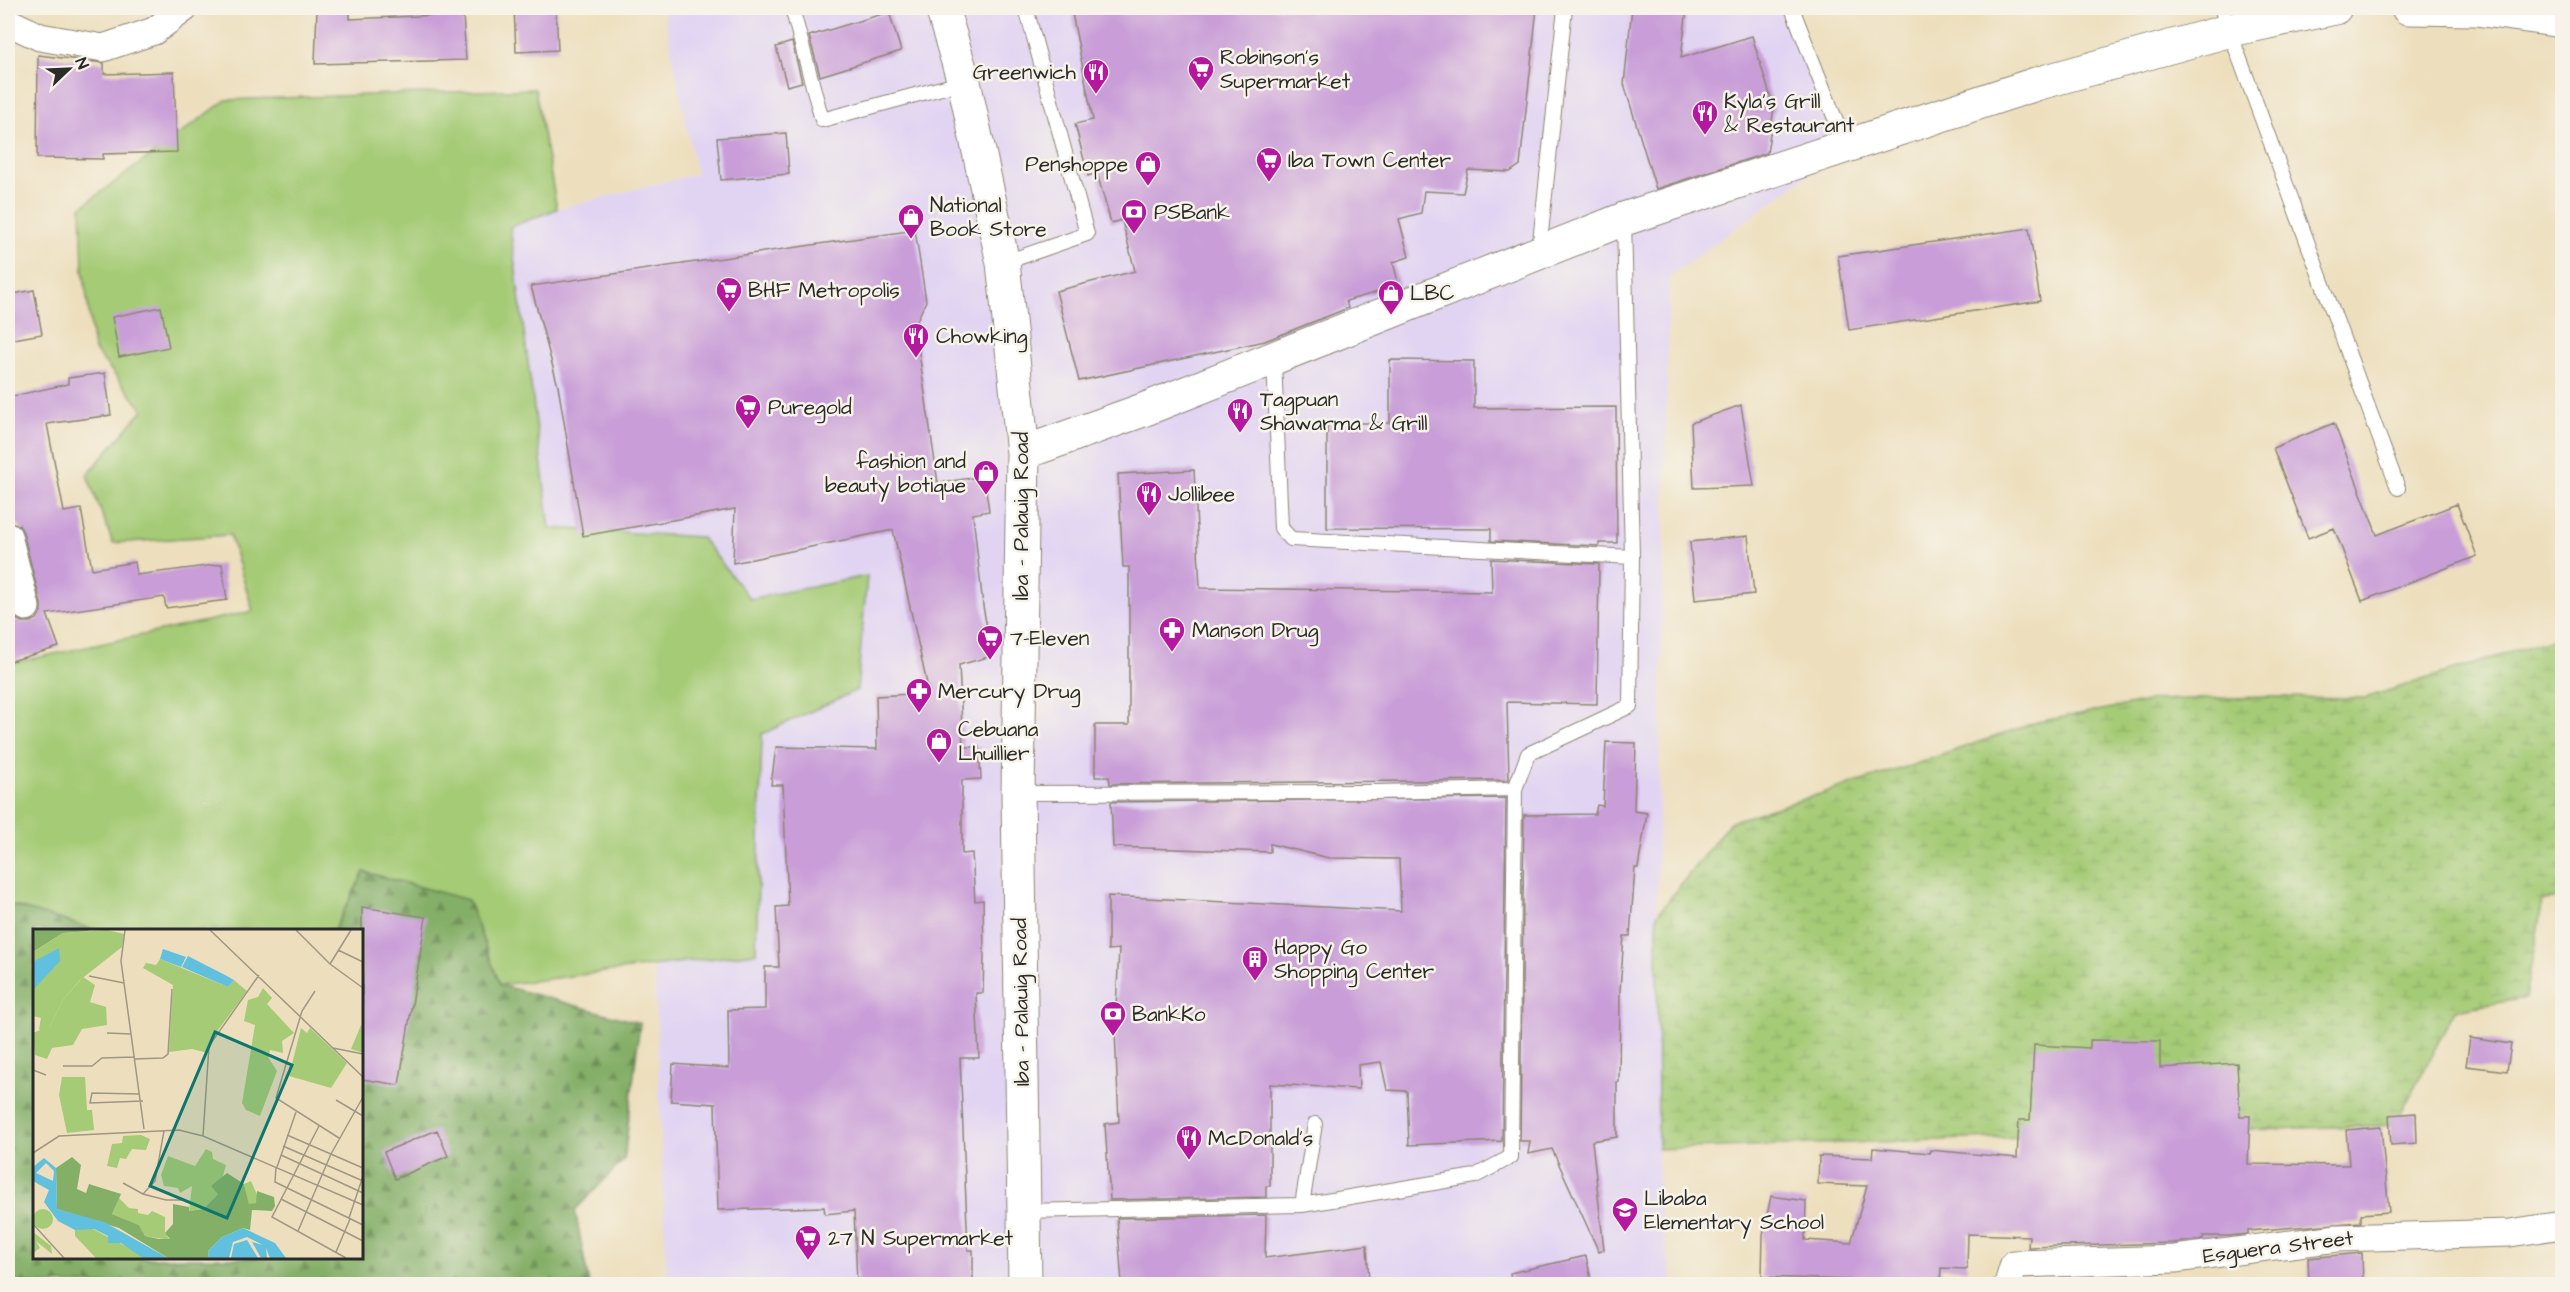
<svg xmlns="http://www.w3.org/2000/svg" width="2570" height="1292" font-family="'Architects Daughter',sans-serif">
	<defs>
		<pattern id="forest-firs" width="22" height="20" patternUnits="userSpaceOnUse" patternTransform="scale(1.5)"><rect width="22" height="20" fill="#84af67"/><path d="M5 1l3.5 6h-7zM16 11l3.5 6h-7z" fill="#6c8f55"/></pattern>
		<pattern id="wetland-marsh" width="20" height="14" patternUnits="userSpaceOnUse" patternTransform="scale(1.5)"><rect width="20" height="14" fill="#a5cb76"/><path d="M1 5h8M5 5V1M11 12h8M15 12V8" fill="none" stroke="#8eae66"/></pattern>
	</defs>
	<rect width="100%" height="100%" fill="#f7f3e8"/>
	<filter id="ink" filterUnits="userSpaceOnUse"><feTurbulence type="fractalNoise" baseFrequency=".0167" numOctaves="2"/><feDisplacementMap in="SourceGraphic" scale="12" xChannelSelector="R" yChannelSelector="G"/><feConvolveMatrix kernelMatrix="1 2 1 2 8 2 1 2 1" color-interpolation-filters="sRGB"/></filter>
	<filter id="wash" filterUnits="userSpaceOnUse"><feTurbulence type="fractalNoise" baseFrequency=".008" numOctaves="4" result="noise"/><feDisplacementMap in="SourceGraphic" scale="24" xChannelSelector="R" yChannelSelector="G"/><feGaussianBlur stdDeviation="1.35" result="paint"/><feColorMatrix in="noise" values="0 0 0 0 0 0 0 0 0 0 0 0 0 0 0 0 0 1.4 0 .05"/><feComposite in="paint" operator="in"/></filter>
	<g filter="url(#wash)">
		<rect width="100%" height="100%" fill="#eddfbd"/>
		<path fill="#e1d4f3" d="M663 8H1792L1846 147 1669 277 1657 915 1658 1149 1660 1211 1673 1284H667L654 964 756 953 762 734 857 690 867 576 750 599 701 537 550 529 510 227 557 209 696 174Z"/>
		<path fill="#a5cb76" stroke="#687b50" stroke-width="1.5" d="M535 89 557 209 510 227 550 528 701 537 750 599 867 576 857 690 762 734 756 953 500 985 468 900 365 872 334 930H95L8 904V664L253 611 230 535 113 543 87 475 143 410 94 349 83 269 81 207 226 100Z"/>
		<path fill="url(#forest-firs)" stroke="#586d49" stroke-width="1.5" d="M364 872 468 900 500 985 640 1023 624 1160 575 1210 589 1284H8V904L95 930H34V1258H362V930H334Z"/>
		<path fill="url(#wetland-marsh)" stroke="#687b50" stroke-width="1.5" d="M2562 636V898L2543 900 2525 998 2455 1010 2395 1125 1658 1149 1657 915 1730 822 1913 765 2037 722 2155 700 2269 697 2365 698Z"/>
		<g id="blocks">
			<path fill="#c99ed8" d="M317 8H350V19L463 14 466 60 315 64Z
				M514 8H556L558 50 516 52Z
				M1071 8H1537L1520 165 1510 172 1468 170 1463 193 1424 191 1421 213 1399 219 1409 257 1393 262 1399 286 1346 301 1348 308 1265 341 1079 381 1056 291 1135 271 1122 220 1111 223 1097 173 1088 176 1075 124 1093 120Z
				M1632 8H1687L1681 58 1752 36 1774 108 1767 153 1656 189 1624 84Z
				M889 12 901 51 820 76 809 36Z
				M792 42 802 82 787 86 776 47Z
				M38 55 104 63V74L174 72 177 152 103 154V159L37 158Z
				M786 133 789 174 721 180 717 138Z
				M2029 228 2040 301 1849 330 1838 256Z
				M915 230 926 301 915 325 938 483 984 476 989 511 973 514 983 606 992 656 959 665 963 747H979L981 779 962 780V854L972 853 975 901 983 900 984 954 983 993H976L979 1058H960L968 1250H973V1284H857L854 1211 825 1214 824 1207 718 1210 715 1104 671 1101 673 1064 729 1068 728 1010 765 1009V967H779L776 907 788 906 783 785H771L776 747 877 749 876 696 929 693 893 530 733 563 735 509 583 536 558 386 531 286Z
				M34 290 42 334 8 340V295Z
				M161 307 169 347 119 357 112 317Z
				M1390 360 1474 361V408L1616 407 1617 543H1599V546L1491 541V529L1327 528V423H1390Z
				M105 373 111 415 47 424 64 512 81 509 92 569 135 562 137 575 222 564 227 600 166 608 164 597 47 614 59 647 8 662V598L14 618 22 622H30L37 619 41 612V604L23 532 19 525 8 521V397L68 384V378Z
				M1741 405 1754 486 1694 488 1691 423Z
				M2334 423 2377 535 2457 504 2477 556 2362 601 2334 528 2308 538 2273 448Z
				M1194 470 1200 588 1492 592 1491 559 1599 564 1597 704 1507 702 1509 780 1110 784 1109 777H1095V725H1129V567H1123L1118 474Z
				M1748 536 1754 594 1695 600 1690 542Z
				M1606 742 1636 743 1634 811 1647 813 1638 868H1635L1630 936H1624L1620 990 1619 1082H1617V1137L1592 1141 1604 1250 1599 1252 1552 1149 1528 1154 1530 1141H1520L1524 815 1595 814 1597 805 1603 806Z
				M1506 798 1502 1141 1409 1145 1407 1091 1387 1090 1381 1062 1358 1065 1359 1089 1270 1084V1186H1266V1197L1110 1200 1105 1124 1119 1122 1114 1008H1116L1119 949 1108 950V896L1401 911 1399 859 1329 858 1270 844V852L1113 847 1111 802Z
				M362 907 426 917 399 1085 362 1079Z
				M2470 1038 2511 1044 2507 1071 2466 1066Z
				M2090 1040 2160 1041V1068L2237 1063 2240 1116H2250L2248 1164 2349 1165 2346 1130 2381 1127 2389 1212 2361 1214V1222L2248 1231V1234L2229 1236H2203V1239L2174 1243 2028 1247 2029 1236 1968 1234 1967 1269 1941 1268 1940 1284H1849V1280L1762 1277 1763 1235 1771 1196 1806 1201 1805 1240 1851 1243 1867 1186 1818 1184 1819 1156 1872 1158 1873 1148 1930 1153V1150L2017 1158 2019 1120H2030L2034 1045 2090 1048Z
				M2416 1113 2417 1143 2391 1145 2389 1115Z
				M437 1130 448 1156 395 1179 384 1152Z
				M1266 1215 1265 1258 1367 1245 1369 1284H1122L1117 1218Z
				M2362 1253 2363 1284H2309L2308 1258Z
				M1586 1256 1592 1284H1511L1510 1273Z"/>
		</g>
	</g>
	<g filter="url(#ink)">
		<use href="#blocks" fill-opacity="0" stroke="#8c8574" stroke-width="1.5"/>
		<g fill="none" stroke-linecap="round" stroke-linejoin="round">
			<g stroke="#8c8574" stroke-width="16">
				<path id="lane" d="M792 8 822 120 964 82
					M1792 8 1846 147
					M2221 8 2398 488
					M1539 251 1565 8
					M1003 263 1087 234 1026 8
					M1274 359 1281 528 1291 539 1632 557
					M1018 793 1377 792 1515 789
					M1302 1205 1475 1176 1511 1157 1515 789 1528 754 1630 706 1632 557 1624 219
					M1025 1211 1302 1205 1315 1124"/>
			</g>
			<g stroke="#8c8574" stroke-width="29">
				<path id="street" d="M8 22 40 37 103 48 154 31 185 8
					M8 536 26 607
					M2008 1284 2014 1264 2175 1259 2337 1238 2510 1233 2562 1225"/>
			</g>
			<g stroke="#8c8574" stroke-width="35">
				<path id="secondary" d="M942 8 964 82 1003 263 1023 453 1018 793 1025 1284
					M2408 8 2476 9 2562 21
					M1023 453 1143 410 1624 219 2036 84 2231 30 2335 8"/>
			</g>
			<use href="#lane" stroke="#fff" stroke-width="14"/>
			<use href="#street" stroke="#fff" stroke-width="27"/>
			<use href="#secondary" stroke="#fff" stroke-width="33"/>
		</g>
	</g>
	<defs>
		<g id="supermarket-pin" transform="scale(1.35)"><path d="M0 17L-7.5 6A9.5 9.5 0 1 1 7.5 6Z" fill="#b5179e" stroke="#f7f3e8"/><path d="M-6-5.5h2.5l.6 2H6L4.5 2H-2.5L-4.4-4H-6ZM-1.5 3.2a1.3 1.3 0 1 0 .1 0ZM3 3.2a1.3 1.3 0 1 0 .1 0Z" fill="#fff"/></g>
		<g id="restaurant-pin" transform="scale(1.35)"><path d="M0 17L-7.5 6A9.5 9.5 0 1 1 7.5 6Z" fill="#b5179e" stroke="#f7f3e8"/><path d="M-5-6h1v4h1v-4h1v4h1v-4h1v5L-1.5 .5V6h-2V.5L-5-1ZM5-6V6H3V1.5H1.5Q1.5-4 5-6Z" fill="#fff"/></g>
		<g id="shop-pin" transform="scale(1.35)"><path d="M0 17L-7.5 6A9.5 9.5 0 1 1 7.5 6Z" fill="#b5179e" stroke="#f7f3e8"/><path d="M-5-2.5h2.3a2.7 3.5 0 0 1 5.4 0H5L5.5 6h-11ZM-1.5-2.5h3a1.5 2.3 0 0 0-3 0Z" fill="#fff"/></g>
		<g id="bank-pin" transform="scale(1.35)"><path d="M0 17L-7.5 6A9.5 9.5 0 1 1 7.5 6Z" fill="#b5179e" stroke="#f7f3e8"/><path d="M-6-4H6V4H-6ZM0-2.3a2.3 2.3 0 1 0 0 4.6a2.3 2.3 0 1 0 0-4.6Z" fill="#fff"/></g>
		<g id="pharmacy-pin" transform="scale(1.35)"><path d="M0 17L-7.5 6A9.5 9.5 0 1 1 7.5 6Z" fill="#b5179e" stroke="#f7f3e8"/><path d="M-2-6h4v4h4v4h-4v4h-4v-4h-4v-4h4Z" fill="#fff"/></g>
		<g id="building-pin" transform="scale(1.35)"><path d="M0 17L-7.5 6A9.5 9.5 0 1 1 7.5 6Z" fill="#b5179e" stroke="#f7f3e8"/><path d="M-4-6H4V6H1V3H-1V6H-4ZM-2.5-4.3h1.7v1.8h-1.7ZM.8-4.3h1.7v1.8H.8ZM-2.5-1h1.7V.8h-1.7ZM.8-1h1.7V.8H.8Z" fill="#fff"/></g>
		<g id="school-pin" transform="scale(1.35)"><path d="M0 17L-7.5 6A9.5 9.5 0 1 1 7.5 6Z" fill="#b5179e" stroke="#f7f3e8"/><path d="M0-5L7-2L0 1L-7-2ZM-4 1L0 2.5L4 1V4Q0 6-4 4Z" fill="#fff"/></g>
	</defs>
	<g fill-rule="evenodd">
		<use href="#supermarket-pin" x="1201" y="69"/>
		<use href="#restaurant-pin" x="1096" y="72"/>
		<use href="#restaurant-pin" x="1705" y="113"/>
		<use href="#supermarket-pin" x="1269" y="160"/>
		<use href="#shop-pin" x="1148" y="164"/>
		<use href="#bank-pin" x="1134" y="212"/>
		<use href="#shop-pin" x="911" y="217"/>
		<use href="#supermarket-pin" x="729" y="290"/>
		<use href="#shop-pin" x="1391" y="293"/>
		<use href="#restaurant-pin" x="916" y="336"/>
		<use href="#supermarket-pin" x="748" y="407"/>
		<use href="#restaurant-pin" x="1240" y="411"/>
		<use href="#shop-pin" x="986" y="473"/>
		<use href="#restaurant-pin" x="1149" y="494"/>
		<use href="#pharmacy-pin" x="1172" y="630"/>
		<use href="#supermarket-pin" x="990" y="638"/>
		<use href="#pharmacy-pin" x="919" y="691"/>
		<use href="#shop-pin" x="939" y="741"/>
		<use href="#building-pin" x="1255" y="959"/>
		<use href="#bank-pin" x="1113" y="1014"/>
		<use href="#restaurant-pin" x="1189" y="1138"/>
		<use href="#school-pin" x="1625" y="1210"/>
		<use href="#supermarket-pin" x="808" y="1238"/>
	</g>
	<g text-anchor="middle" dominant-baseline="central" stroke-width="5" stroke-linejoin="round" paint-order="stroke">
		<g font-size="21" fill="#2b2b2b" stroke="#f7f3e8" text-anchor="start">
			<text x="1220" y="57">Robinson's<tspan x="1220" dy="24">Supermarket</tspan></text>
			<text x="1076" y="72" text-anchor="end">Greenwich</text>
			<text x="1724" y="101">Kyla's Grill<tspan x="1724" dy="24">&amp; Restaurant</tspan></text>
			<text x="1288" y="160">Iba Town Center</text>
			<text x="1128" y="164" text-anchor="end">Penshoppe</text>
			<text x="930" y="205">National<tspan x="930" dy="24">Book Store</tspan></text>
			<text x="1154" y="212">PSBank</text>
			<text x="748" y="290">BHF Metropolis</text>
			<text x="1410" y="293">LBC</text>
			<text x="936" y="336">Chowking</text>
			<text x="1260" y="399">Tagpuan<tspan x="1260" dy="24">Shawarma &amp; Grill</tspan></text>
			<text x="768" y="407">Puregold</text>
			<text x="966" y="461" text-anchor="end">fashion and<tspan x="966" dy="24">beauty botique</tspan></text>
			<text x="1168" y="494">Jollibee</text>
			<text x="1192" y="630">Manson Drug</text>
			<text x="1010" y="638">7-Eleven</text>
			<text x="938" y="691">Mercury Drug</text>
			<text x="958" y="729">Cebuana<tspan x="958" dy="24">Lhuillier</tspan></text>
			<text x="1274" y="947">Happy Go<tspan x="1274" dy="24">Shopping Center</tspan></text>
			<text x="1132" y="1014">BankKo</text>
			<text x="1208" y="1138">McDonald's</text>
			<text x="1644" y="1198">Libaba<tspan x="1644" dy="24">Elementary School</tspan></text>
			<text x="828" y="1238">27 N Supermarket</text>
		</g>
		<g font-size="21" fill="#2b2b2b" stroke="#f7f3e8">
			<text transform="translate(1021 516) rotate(-90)">Iba - Palauig Road</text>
			<text transform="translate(1021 1002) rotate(-91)">Iba - Palauig Road</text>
			<text transform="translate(2278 1247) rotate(-7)">Esguera Street</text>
		</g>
	</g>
	<g transform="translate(33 929)">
		<rect width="330" height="330" fill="#eddfbd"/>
		<path d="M127 30 195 58 201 51 214 62 185 101 175 124 159 120 136 123 140 56 110 39 113 34 123 36ZM50 48 62 56 57 73 73 78 74 96 49 100 40 116 19 119 14 130 2 126 0 104 17 97 30 71ZM328 96 330 97V124L318 120ZM268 99 274 104 277 99 314 134 298 159 256 147ZM29 148H52L54 181H59L61 201 34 204 26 166ZM108 206 117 210 113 221 99 220 93 230 87 229 84 239 74 237 79 215 89 214 90 207ZM173 220 179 223 180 230 193 236 185 265 170 280 156 282 159 257 147 264 145 259 131 257 128 246 135 227 162 237ZM218 252 225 268 223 274 216 276 211 255ZM86 269 96 279 105 280V284L115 286 119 282 132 288V304L137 311 112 307 106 296 79 285ZM0 290a10 10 0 1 1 20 0a10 10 0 1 1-20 0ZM0 303 18 317 19 325 3 312 7 319 0 324Z" fill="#a5cb76"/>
		<path d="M0 1H54L57 2 30 4 0 23ZM39 228 48 236 44 260 53 264 56 255 88 265 79 285 106 296 112 307 126 310H137L132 304 140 295V275L156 278V282L170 280 185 265 178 257 194 244 211 255 216 275 223 274 224 262 241 268 242 277 239 282 219 281 217 301 210 299 189 308 175 322 176 329H135L86 299 24 280 23 239Z" fill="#84af67"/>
		<path d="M74 1 91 5 89 18 47 51 30 71 17 97 10 103 6 100 8 89 0 87V23L30 4ZM230 59 239 69 234 75 261 104 249 112 250 124 237 121 235 128 244 142 227 187 213 181 209 174 222 96 211 92 215 71 225 68ZM54 297 108 325 110 329H63L42 307V301Z" fill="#a5cb76"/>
		<path d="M26 19 27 32 0 61V33ZM130 20 153 28 148 38 127 30ZM155 27 192 46 201 51 195 58 149 38ZM11 229 23 239 24 280 71 293 135 329H110L88 314H75V307L61 300 42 301 25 292 11 273 16 261 0 252V238ZM13 234 21 242 20 252 3 244ZM210 299 242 314 253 329H237L233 319 234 329H228L219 313 230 316 214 308 200 313 196 329H176L175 322 189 308ZM214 311 225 329H198L201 315Z" fill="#60c0de" fill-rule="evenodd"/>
		<path fill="none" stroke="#9f9783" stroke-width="1.5" d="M92 1 88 32 111 200M177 1 330 148M263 1 297 35 330 59M305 21 330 33M297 35 318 1M56 47 91 54M282 62 269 82 243 169 306 209M74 104 98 105M300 119 330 125M0 121V141L13 146M101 130 130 129 135 125 139 60M30 137H59L69 129 101 128M107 165 59 164 57 174 110 172M303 171 330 187M286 197 239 288 313 329M131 202 122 252 110 265 133 271H153M254 206 330 239M170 207 176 117 226 46M250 217 330 252M0 224 26 207 146 201 170 207 330 276M248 226 330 264M243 238 242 253 330 296M244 238 263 183M90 254 110 265M248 270 330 312M316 289 330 247M0 295 31 329M265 302 298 225 330 168M303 323 317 290"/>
		<path fill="#0f766e" fill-opacity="0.15" stroke="#0f766e" stroke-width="3" d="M182 103 259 136 194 289 117 257Z"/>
		<rect width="330" height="330" fill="none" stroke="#2b2b2b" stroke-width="3"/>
	</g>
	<rect width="2570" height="1292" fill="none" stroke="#f7f3e8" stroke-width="30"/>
	<g transform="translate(69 69) rotate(67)" stroke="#f7f3e8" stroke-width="4.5" paint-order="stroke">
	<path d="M0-4.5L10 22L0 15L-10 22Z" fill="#2b2b2b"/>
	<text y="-9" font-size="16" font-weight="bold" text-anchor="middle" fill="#2b2b2b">N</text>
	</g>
</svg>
